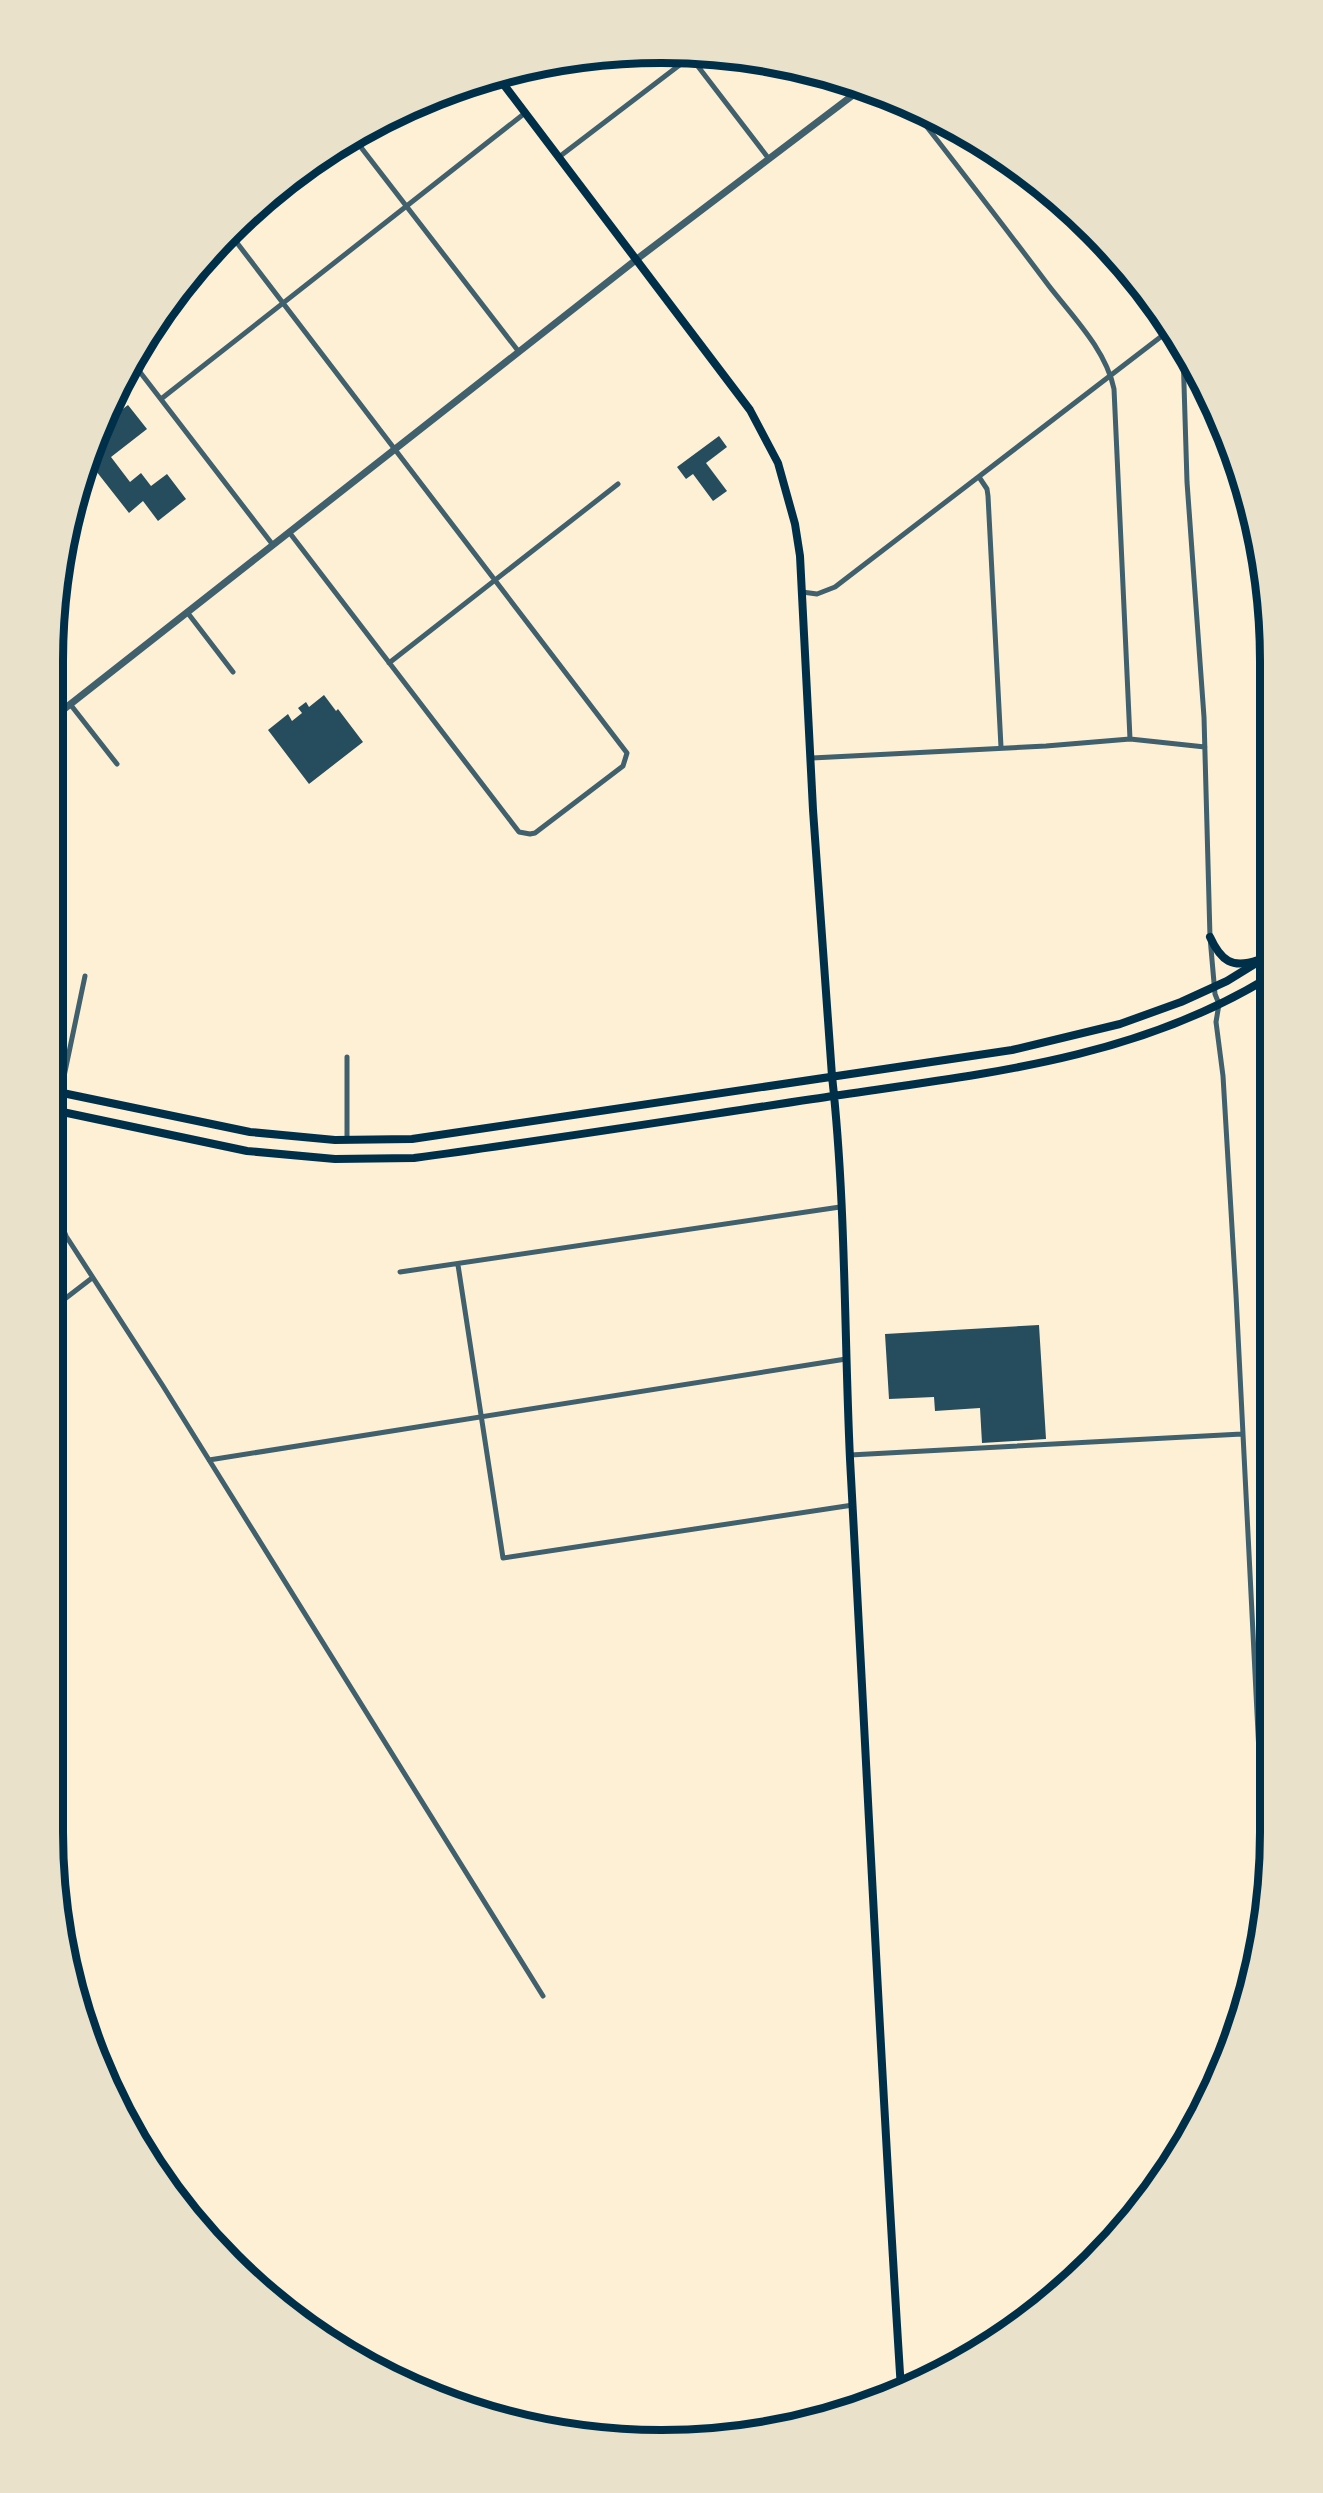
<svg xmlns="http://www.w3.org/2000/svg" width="1323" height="2493" font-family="'Public Sans',sans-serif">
	<rect width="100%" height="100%" fill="#fdf0d5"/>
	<path fill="#264d5e" d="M128 405 147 429 111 457 130 482 141 473 151 486 167 474 186 499 158 521 143 501 129 513 89 462 96 445 104 438 100 432 103 424Z
		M719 436 727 447 706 463 727 491 713 501 693 474 686 479 677 467Z
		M324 695 336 711 338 709 363 742 309 784 268 730 288 714 292 721 302 713 298 708 306 702 309 707Z
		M1039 1325 1046 1439 982 1443 980 1408 935 1411 934 1397 889 1399 885 1334Z"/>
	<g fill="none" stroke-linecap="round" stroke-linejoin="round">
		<path stroke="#3f606c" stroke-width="5" d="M690 56 769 159
			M913 109C959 168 1004 226 1049 286 1073 317 1106 350 1114 389L1130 739
			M353 137 519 352
			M559 157 694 54
			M231 235 627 753 623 766 535 833 530 834 519 832 289 532
			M1183 352 1187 482 1204 717 1210 937 1215 994 1219 1004 1216 1022 1223 1076 1236 1295 1266 1892
			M133 363 273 545
			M161 399 525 113
			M979 477 987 489 988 496 1001 747
			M802 592 817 594 835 587 1171 329
			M187 612 233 672
			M389 663 618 484
			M70 704 117 764
			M812 758 1046 746 1130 739 1205 747
			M347 1057V1140
			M53 1129 85 976
			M53 1204 66 1236 163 1386 543 1996
			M458 1265 503 1558 853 1505
			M400 1272 840 1207
			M53 1308 92 1278
			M850 1455 1242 1434
			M209 1460 846 1359"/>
		<path stroke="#3f606c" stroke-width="7" d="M54 717 637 259 861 89"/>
		<path stroke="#003049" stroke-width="8" d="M498 77 750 410 778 463 795 524 800 556 813 810 832 1076
			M1210 937C1221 961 1232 969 1258 960"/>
		<path stroke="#003049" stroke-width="8" d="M832 1076C846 1203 844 1332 850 1459 867 1769 881 2079 901 2389
			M53 1091 250 1132 335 1140 412 1139 1012 1050 1120 1024 1181 1002 1227 981 1266 957
			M53 1110 247 1151 335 1159 414 1158C547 1140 680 1119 813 1099 970 1075 1127 1063 1266 979"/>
	</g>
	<path d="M0 0H1323V2493H0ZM661 63H662A598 598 0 0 1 1260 661V1832A598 598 0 0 1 662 2430H661A598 598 0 0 1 63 1832V661A598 598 0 0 1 661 63Z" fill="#e9e1ca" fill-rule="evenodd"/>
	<path fill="none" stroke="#003049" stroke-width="8" d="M661 63H662A598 598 0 0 1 1260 661V1832A598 598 0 0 1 662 2430H661A598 598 0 0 1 63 1832V661A598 598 0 0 1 661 63Z"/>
</svg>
